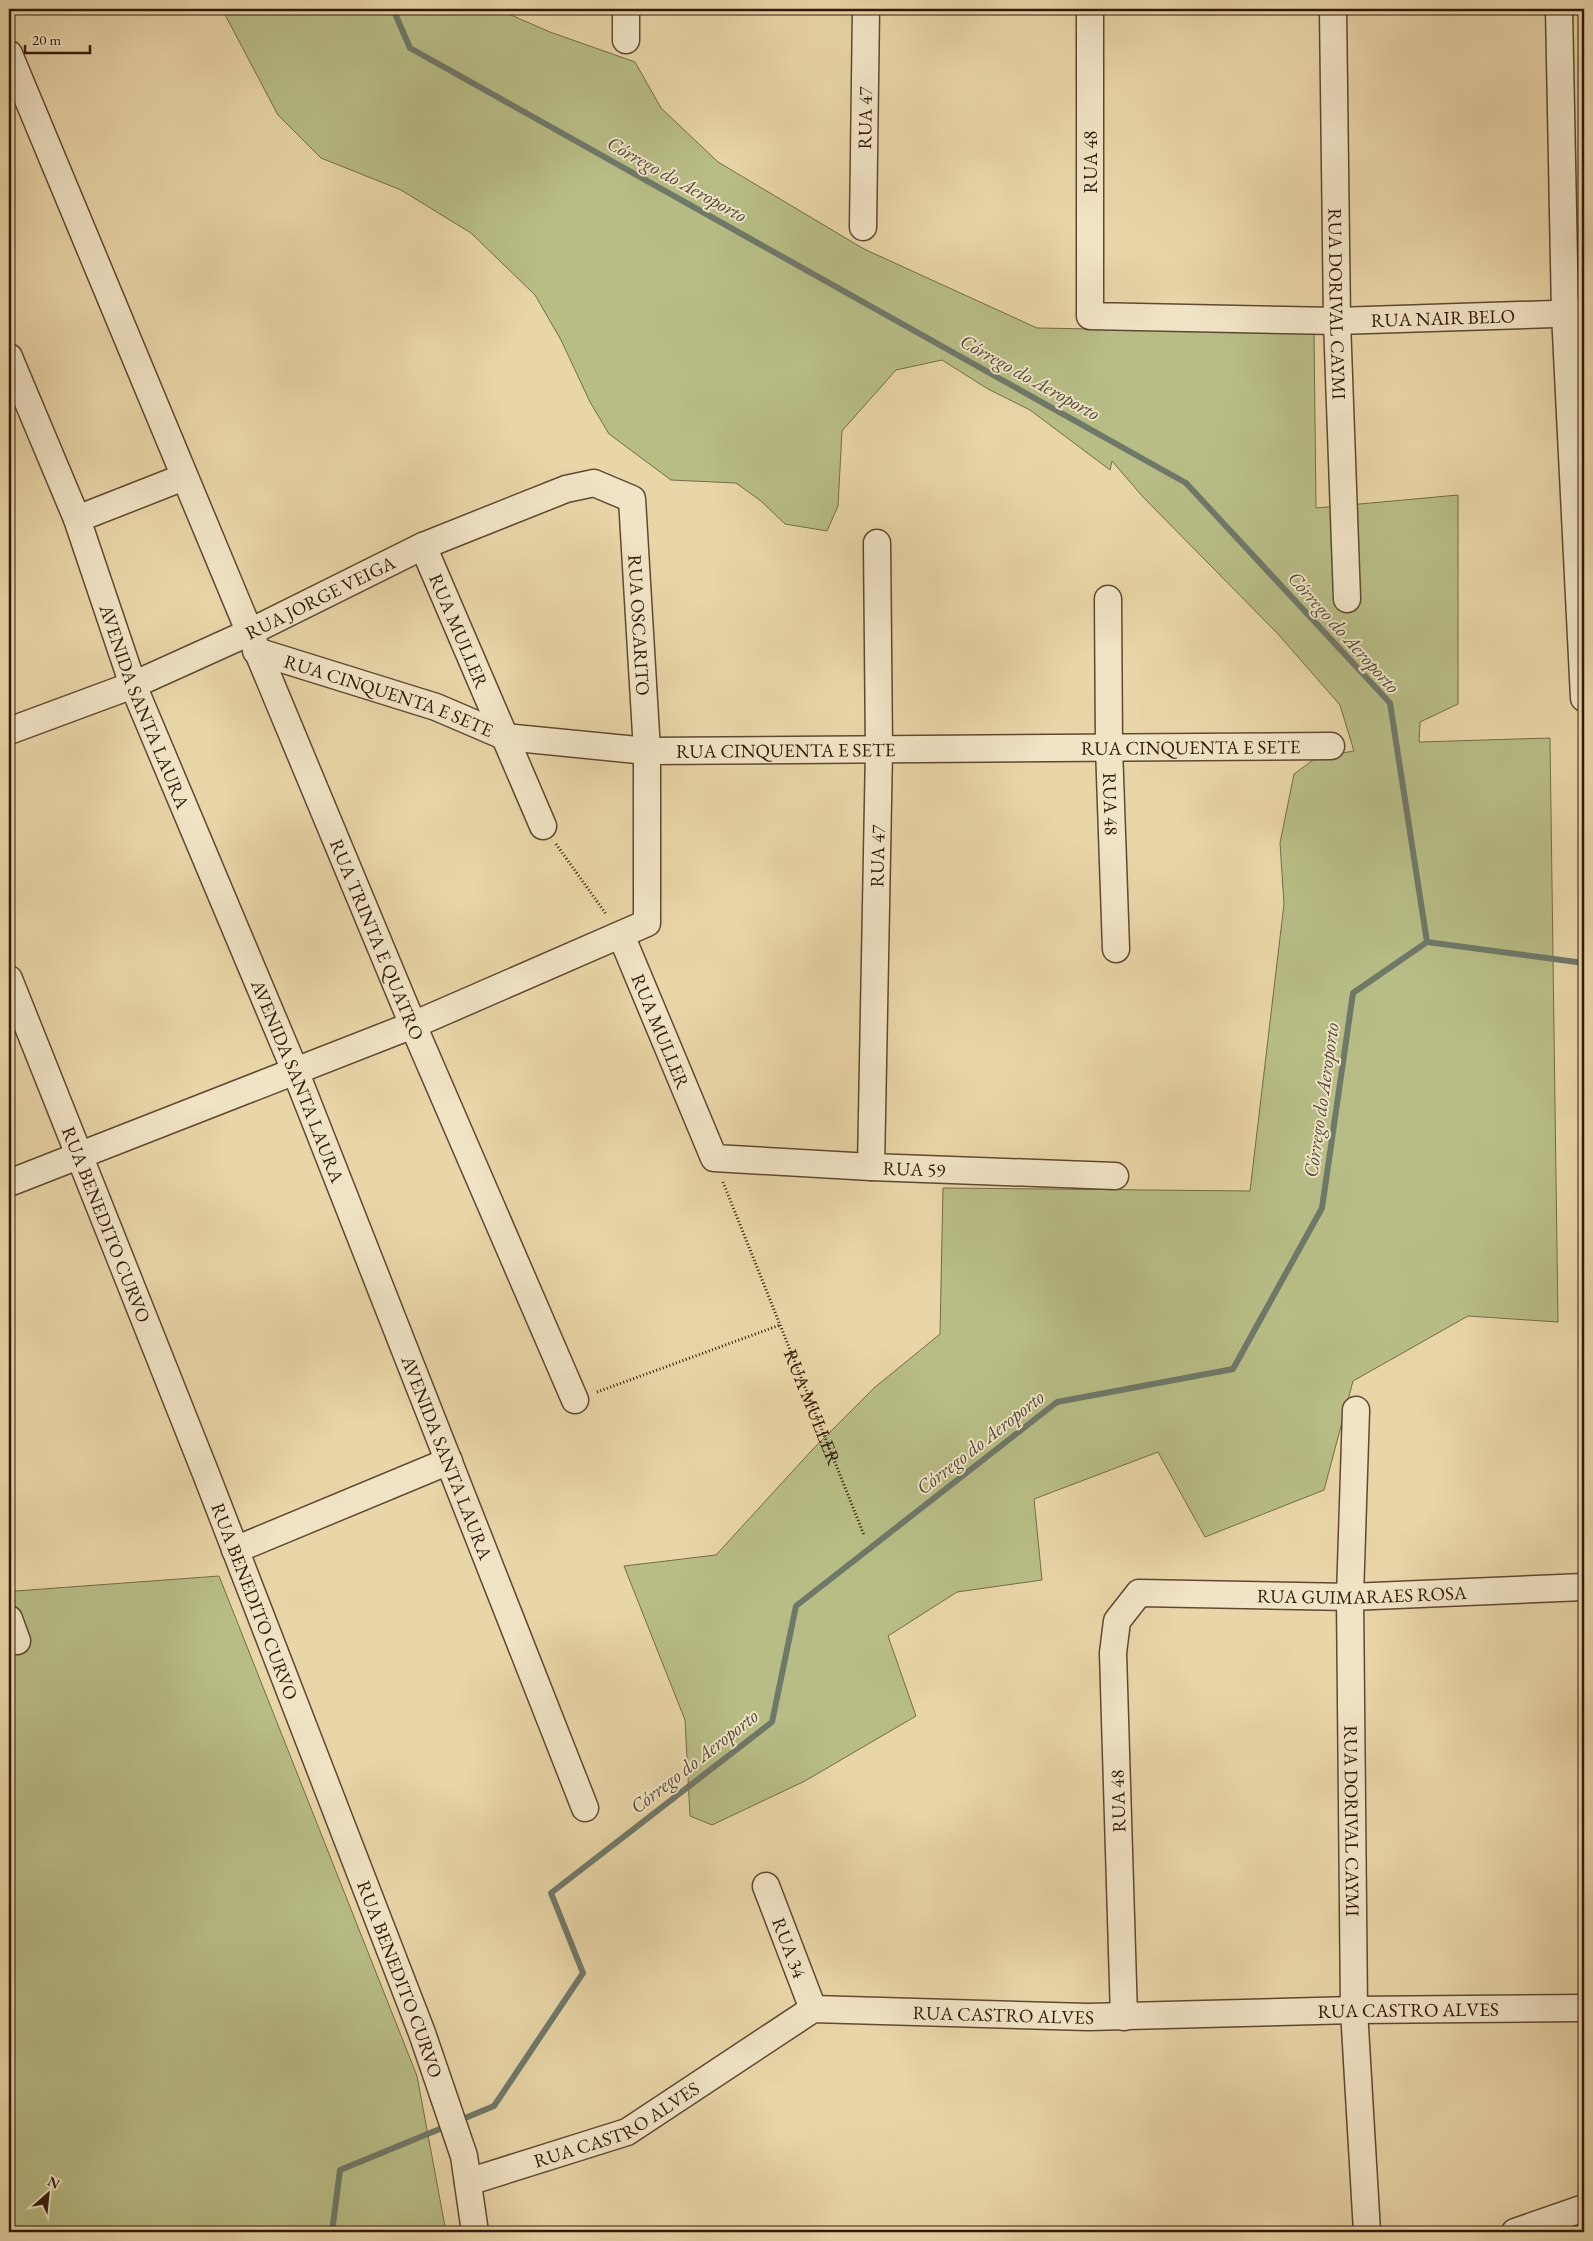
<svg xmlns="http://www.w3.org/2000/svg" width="1593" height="2241" font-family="'EB Garamond',serif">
	<rect width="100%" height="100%" fill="#e9d6a8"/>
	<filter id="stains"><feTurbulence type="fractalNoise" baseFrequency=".004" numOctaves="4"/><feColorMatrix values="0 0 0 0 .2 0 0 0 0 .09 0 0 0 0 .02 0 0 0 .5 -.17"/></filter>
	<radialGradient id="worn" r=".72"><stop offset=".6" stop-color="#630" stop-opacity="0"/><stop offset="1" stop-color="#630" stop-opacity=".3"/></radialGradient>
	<path fill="#b8bd86" stroke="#756b48" d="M222 9H497L550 32 635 62 661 108 718 162 864 249 1037 328 1314 333 1316 508 1458 495V704L1420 722 1419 742 1550 738 1558 1322 1468 1316 1353 1381 1324 1490 1205 1537 1158 1452 1034 1499 1042 1580 957 1592 888 1636 916 1716 805 1781 712 1825 690 1816 685 1720 624 1566 716 1555 812 1450 874 1388 940 1334 943 1188 1250 1191 1284 904 1280 843 1294 774 1317 757 1354 751 1340 705 1278 634 1143 497 1112 461 1110 470 1030 410 988 389 942 360 896 370 842 431 838 506 827 531 785 524 761 501 736 483 671 480 609 434 590 402 561 340 535 295 471 233 401 190 321 158 278 115Z
		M219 1576 417 2076 446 2232H9V1589L16 1591Z"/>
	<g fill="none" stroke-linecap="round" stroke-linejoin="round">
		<path stroke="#6f7969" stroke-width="6" d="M393 9 410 48 1186 483 1390 703 1427 942 1353 993 1322 1208 1233 1369 1057 1402 796 1606 772 1722 551 1893 583 1973 494 2106 458 2121
			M1427 942 1584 963
			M332 2232 340 2170 447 2126"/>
		<g stroke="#604832" stroke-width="29">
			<g id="minor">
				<path d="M626 9V40"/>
				<path id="s2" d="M1090 9V316L1337 321 1584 313"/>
				<path id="s3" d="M1333 9 1337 321 1347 599"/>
				<path d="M1559 9 1565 313 1584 698"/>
				<path id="s4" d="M9 54 413 1025 575 1400"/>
				<path id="s5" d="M863 227 866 9"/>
				<path id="s6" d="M9 357 77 519 133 685 296 1073 585 1808"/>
				<path d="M77 519 184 477"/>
				<path id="s7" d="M423 546 543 826"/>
				<path id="s8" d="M1108 599 1109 747 1116 949"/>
				<path id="s9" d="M256 651 436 707 506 737 647 751 1331 746"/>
				<path id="s10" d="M9 731 133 685 248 633 423 546 566 489 594 483 632 499 647 751V923L413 1025 9 1183"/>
				<path id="s11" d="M621 935 714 1158 871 1167 1115 1176"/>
				<path id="s12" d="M9 979 206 1474 422 2033 464 2156 475 2232"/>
				<path id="s13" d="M871 1167 879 750 877 543"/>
				<path id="s14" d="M1356 1410 1350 1597 1354 2010 1367 2232"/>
				<path d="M235 1550 449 1461"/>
				<path d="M9 1619 17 1641"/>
				<path id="s15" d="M766 1886 813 2009"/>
				<path id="s16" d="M1124 2017 1113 1653 1117 1621 1139 1593 1350 1597 1584 1587"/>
				<path id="s17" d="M468 2182 627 2132 813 2009 1088 2017 1354 2010 1584 2008"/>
				<path d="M1515 2232 1584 2208"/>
			</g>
		</g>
		<g stroke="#32190a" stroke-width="3" stroke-dasharray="1 2.5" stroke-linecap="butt">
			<path d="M556 844 606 914"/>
			<path id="s1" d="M723 1182 864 1535"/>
			<path d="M597 1392 780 1325"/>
		</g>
		<use href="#minor" stroke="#f1e4c6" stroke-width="26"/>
	</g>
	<g text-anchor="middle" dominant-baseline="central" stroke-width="4" stroke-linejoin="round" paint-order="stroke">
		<g font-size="19" fill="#32190a" stroke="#f1e4c6">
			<text stroke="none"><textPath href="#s5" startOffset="109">RUA 47</textPath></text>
			<text transform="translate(1090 162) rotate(-90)">RUA 48</text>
			<text stroke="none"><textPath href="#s3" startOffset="295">RUA DORIVAL CAYMI</textPath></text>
			<text stroke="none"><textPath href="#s2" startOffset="660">RUA NAIR BELO</textPath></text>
			<text stroke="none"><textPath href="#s10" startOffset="339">RUA JORGE VEIGA</textPath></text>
			<text stroke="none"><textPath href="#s10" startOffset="804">RUA OSCARITO</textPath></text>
			<text stroke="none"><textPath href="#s7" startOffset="92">RUA MULLER</textPath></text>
			<text stroke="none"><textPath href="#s9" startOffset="140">RUA CINQUENTA E SETE</textPath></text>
			<text stroke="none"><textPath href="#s6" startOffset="375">AVENIDA SANTA LAURA</textPath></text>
			<text stroke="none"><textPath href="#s9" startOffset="950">RUA CINQUENTA E SETE</textPath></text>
			<text stroke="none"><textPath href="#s9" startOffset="545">RUA CINQUENTA E SETE</textPath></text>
			<text stroke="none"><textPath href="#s8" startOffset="205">RUA 48</textPath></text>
			<text stroke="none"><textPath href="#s13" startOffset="311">RUA 47</textPath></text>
			<text stroke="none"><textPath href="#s4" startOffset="959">RUA TRINTA E QUATRO</textPath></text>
			<text stroke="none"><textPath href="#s11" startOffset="104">RUA MULLER</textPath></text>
			<text stroke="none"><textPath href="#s6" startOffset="780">AVENIDA SANTA LAURA</textPath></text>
			<text stroke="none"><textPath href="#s11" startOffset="442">RUA 59</textPath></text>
			<text stroke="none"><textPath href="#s12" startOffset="264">RUA BENEDITO CURVO</textPath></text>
			<text stroke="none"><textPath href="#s1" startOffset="242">RUA MULLER</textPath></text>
			<text stroke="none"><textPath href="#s6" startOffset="1185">AVENIDA SANTA LAURA</textPath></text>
			<text stroke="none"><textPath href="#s16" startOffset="655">RUA GUIMARAES ROSA</textPath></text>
			<text stroke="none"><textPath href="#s12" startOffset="669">RUA BENEDITO CURVO</textPath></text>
			<text transform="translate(1118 1801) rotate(-92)">RUA 48</text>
			<text stroke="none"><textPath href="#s14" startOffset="411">RUA DORIVAL CAYMI</textPath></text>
			<text stroke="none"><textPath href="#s15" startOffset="66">RUA 34</textPath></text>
			<text stroke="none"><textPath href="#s12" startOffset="1074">RUA BENEDITO CURVO</textPath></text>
			<text stroke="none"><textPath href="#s17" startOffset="985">RUA CASTRO ALVES</textPath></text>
			<text stroke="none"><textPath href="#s17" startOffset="580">RUA CASTRO ALVES</textPath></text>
			<text stroke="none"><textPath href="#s17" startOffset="160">RUA CASTRO ALVES</textPath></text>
		</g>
		<g font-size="20" font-style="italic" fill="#50493a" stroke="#f1e4c6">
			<text transform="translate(677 179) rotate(29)">Córrego do Aeroporto</text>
			<text transform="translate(1030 377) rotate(29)">Córrego do Aeroporto</text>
			<text transform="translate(1344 632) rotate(48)">Córrego do Aeroporto</text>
			<text transform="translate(1321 1100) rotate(-82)">Córrego do Aeroporto</text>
			<text transform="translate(980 1442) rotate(-38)">Córrego do Aeroporto</text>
			<text transform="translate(694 1761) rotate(-38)">Córrego do Aeroporto</text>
		</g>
	</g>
	<rect width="1593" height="2241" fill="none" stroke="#e9d6a8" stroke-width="30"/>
	<rect x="10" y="10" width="1573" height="2221" fill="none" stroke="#32190a" stroke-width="2.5"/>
	<rect x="15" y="15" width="1563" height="2211" fill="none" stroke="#32190a"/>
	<g transform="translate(48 2194) rotate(27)" stroke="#f1e4c6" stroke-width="4" paint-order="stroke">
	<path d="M0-4L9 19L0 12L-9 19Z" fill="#32190a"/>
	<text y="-8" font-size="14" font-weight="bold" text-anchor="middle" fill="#32190a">N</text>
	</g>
	<path d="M25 45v8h65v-8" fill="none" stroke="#32190a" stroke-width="2.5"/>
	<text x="32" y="45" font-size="15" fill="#32190a" stroke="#f1e4c6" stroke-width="4" paint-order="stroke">20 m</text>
	<rect width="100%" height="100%" filter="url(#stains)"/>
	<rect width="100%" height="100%" fill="url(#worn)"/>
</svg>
